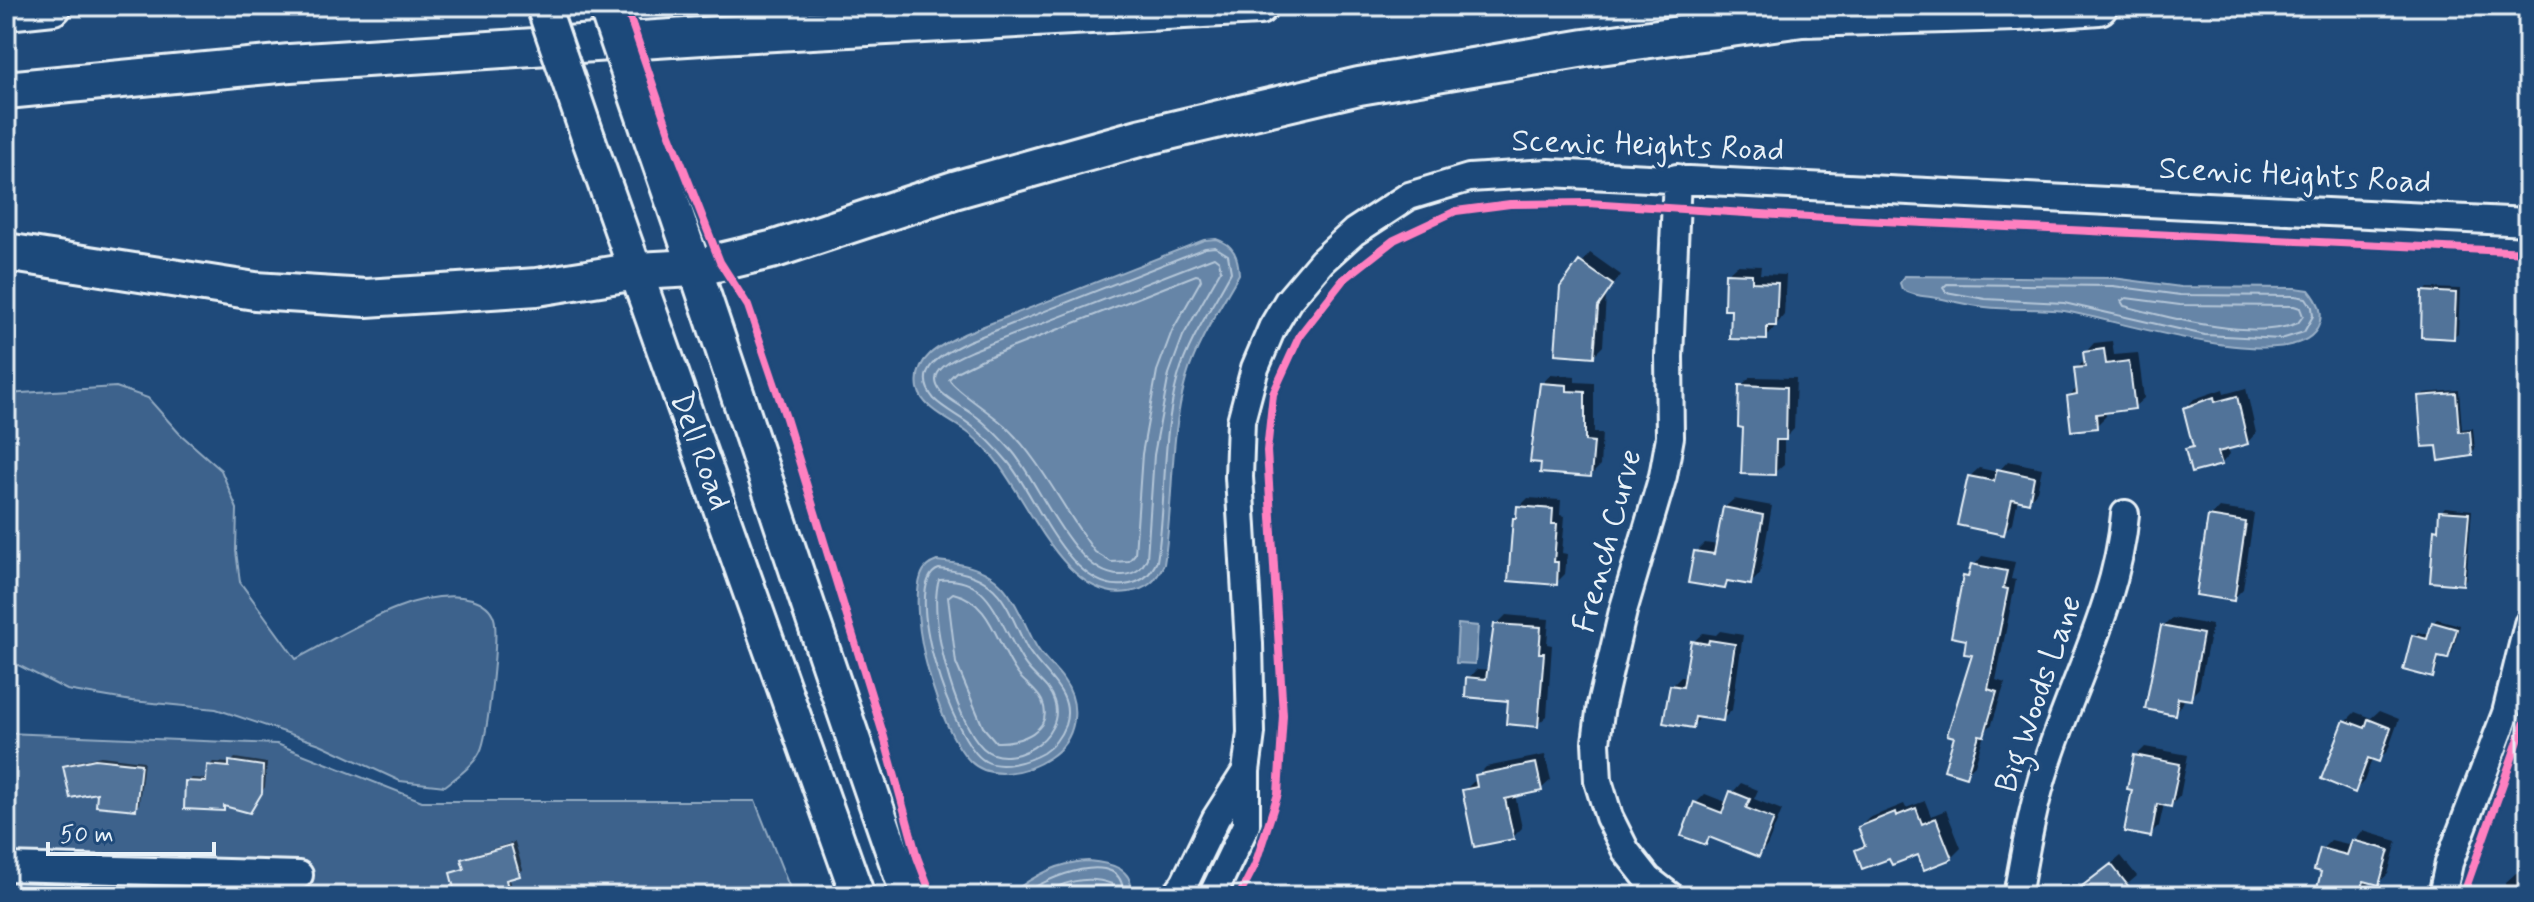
<svg xmlns="http://www.w3.org/2000/svg" width="2534" height="902" font-family="Mynerve,sans-serif">
	<rect width="100%" height="100%" fill="#1f4a7a"/>
	<filter id="ink" filterUnits="userSpaceOnUse"><feTurbulence type="fractalNoise" baseFrequency=".0125" numOctaves="2"/><feDisplacementMap in="SourceGraphic" scale="16" xChannelSelector="R" yChannelSelector="G"/><feConvolveMatrix kernelMatrix="1 2 1 2 8 2 1 2 1" color-interpolation-filters="sRGB"/></filter>
	<g filter="url(#ink)">
		<path fill="#3c628c" stroke="#92aac2" stroke-width="2" d="M116 387 148 398 179 433 221 470 237 509 236 551 240 582 296 659C343 635 417 584 472 599 482 602 491 608 494 618 499 634 488 737 480 752 473 766 457 777 445 786L400 781 320 744 216 709 132 701 67 690 6 659V394Z
			M6 733 277 744 422 801H755L793 896H6Z"/>
		<path fill="#6685a7" stroke="#9ab0c7" stroke-width="2" d="M1216 239C1234 245 1238 256 1239 274 1220 308 1197 341 1186 379 1169 439 1174 502 1164 564 1156 581 1148 589 1129 592 1065 603 1028 498 993 457 985 448 977 439 967 432 951 420 922 409 918 388 913 356 943 344 966 333L1204 240Z
			M1904 276 2113 278 2181 287 2295 288 2309 290C2319 302 2325 314 2317 329 2289 377 2111 318 2064 311 2038 308 2011 310 1985 307 1969 305 1953 301 1937 298 1925 296 1912 296 1902 289L1900 283Z
			M937 561C957 563 978 566 995 579 1015 595 1024 624 1036 646 1043 659 1055 667 1063 679 1082 705 1077 740 1049 758 1027 773 990 781 970 761 939 731 907 617 921 576 924 567 929 564 937 561Z
			M1458 624 1478 626 1475 664 1456 663Z
			M1088 861C1111 863 1135 868 1131 896H1008C1031 877 1058 862 1088 861Z"/>
		<path fill="#0007" d="M1590 253 1621 275 1606 295 1603 346 1594 355 1562 288Z
			M1737 265 1761 266 1760 274 1786 275 1784 315 1766 338 1734 308 1727 274Z
			M2428 288 2460 289 2458 333 2453 337 2424 292Z
			M2112 341 2114 355 2138 353 2144 398 2134 407 2105 411 2106 416 2096 426 2069 396 2078 387 2076 369 2086 359 2085 353 2094 343Z
			M1551 374 1575 376V382L1594 383V433H1602L1600 466 1591 475 1543 461 1542 384Z
			M1750 377 1796 378 1794 429 1784 439V464L1774 473 1745 426 1741 386Z
			M2246 388 2256 433 2247 443 2228 448 2230 454 2221 464 2187 450 2194 443 2185 409 2194 399 2223 389 2224 394Z
			M2459 390 2462 429 2473 428 2475 450 2471 454 2439 444 2420 397 2424 393Z
			M2008 461 2042 468 2037 491 2028 501 2018 498 2013 523 2003 532 1969 477 1979 468 1998 472Z
			M1528 498 1561 500 1560 515 1565 516 1562 553 1567 554 1565 574 1556 583 1515 518 1519 514V507Z
			M1734 499 1772 506 1760 574 1751 583 1732 579 1725 587 1696 552 1705 543 1718 545 1724 508Z
			M2445 507 2472 510 2466 579 2462 583 2436 530 2440 527 2441 512Z
			M2219 508 2254 513 2243 589 2234 598 2210 517Z
			M1982 556 2015 562 2011 579 2016 580 1996 680 2005 683 1992 724 1985 731 1975 765 1965 774 1974 654 1969 638 1965 577Z
			M1506 615 1549 619 1547 644 1552 645 1547 716 1537 725 1510 699 1468 678 1477 669 1490 670 1496 625Z
			M2172 618 2212 625 2199 688 2190 698 2184 697 2183 703 2174 713 2163 627Z
			M2437 619 2460 625 2452 653 2448 657 2440 655 2436 672 2432 676 2414 636 2418 632 2430 635 2433 623Z
			M1720 631 1743 635 1732 710 1723 719 1702 716 1692 726 1672 686 1681 677 1687 678 1693 642 1703 633 1716 635Z
			M2379 711 2399 719 2388 750 2379 759 2373 757 2364 781 2355 791 2346 721 2355 712 2371 718Z
			M2145 747 2188 755 2180 796 2171 805 2164 804 2159 826 2150 835 2135 788 2136 756Z
			M1545 755 1551 780 1541 789 1515 795 1522 828 1513 837 1464 791 1473 782 1478 781 1477 776 1486 767Z
			M101 756 144 761 139 804 135 808 100 790 65 767 69 763Z
			M235 758 267 763 265 787 250 811 228 805 223 809 187 782 191 778 209 779V766L213 762 230 763Z
			M1741 783 1758 790 1754 799 1782 810 1767 846 1758 855 1712 836 1705 843 1696 803 1705 794 1728 803 1732 793Z
			M1925 801 1931 816 1946 810 1961 848 1951 858 1920 852 1890 856 1857 850 1866 842 1860 827 1869 818 1904 804 1906 808Z
			M2363 831 2397 841 2388 874 2378 883 2370 880 2366 896H2317L2324 870 2322 849 2331 840 2352 845Z
			M515 842 523 870 509 877 515 896H427L456 888 452 874 466 867 464 860 468 856Z
			M2121 856 2137 876 2117 893 2139 896H2089L2083 888Z
			M2516 873H2528V896H2506V882Z
			M414 888 416 896H388Z"/>
		<g fill="none" stroke-linecap="round" stroke-linejoin="round">
			<path stroke="#b4c6d8" stroke-width="2" d="M1215 247 1228 255 1231 272C1213 306 1189 339 1178 377 1161 438 1167 500 1157 561 1150 576 1141 583 1124 585 1069 591 1037 497 1008 462 997 449 986 437 973 427 961 417 945 410 934 399 909 368 947 352 969 341L1205 248Z
				M1214 257 1219 261 1221 270 1183 336 1169 374 1154 455 1147 558C1142 569 1135 574 1123 575 1075 579 1040 483 1012 451 1001 439 990 427 977 417 965 408 952 402 941 392 923 370 958 357 974 350Z
				M1196 275 1200 276 1201 280 1172 331 1157 371 1142 454 1135 554 1129 561 1111 562 1095 552C1064 511 1042 461 1005 426 993 414 953 389 949 379L956 372 978 361Z
				M1947 284 2113 286 2180 295 2295 296 2306 298 2312 307 2313 316 2304 332 2281 339 2205 335 2064 303 1985 299 1946 292 1943 288Z
				M2126 298 2180 305 2294 306 2300 308 2303 316 2298 323C2253 341 2170 318 2124 306L2121 301Z
				M939 569C957 571 976 574 990 586 1008 600 1016 628 1027 648 1041 673 1076 692 1065 725 1060 738 1054 746 1043 753 1027 762 1001 770 985 761 953 744 899 582 939 569Z
				M939 580C982 577 992 604 1009 636 1015 646 1020 659 1028 668 1037 679 1049 686 1054 701 1067 738 1009 772 983 748 955 722 927 615 939 580Z
				M953 593C992 602 996 644 1017 673 1024 683 1037 690 1042 701 1055 731 1019 743 996 742L983 727 956 663 948 597Z
				M1021 896C1042 879 1126 843 1123 896
				M1038 896C1062 883 1085 874 1112 884L1113 896"/>
		</g>
		<path fill="#517399" stroke="#e8f1f8" stroke-width="2" d="M1579 261 1613 285 1598 307 1594 357 1555 354 1560 287Z
			M1725 273 1752 274V282L1778 283 1776 326H1767V340L1730 339 1731 310H1724Z
			M2422 291 2456 293 2454 339 2421 337Z
			M2104 349 2106 364 2129 361 2135 409 2096 414 2097 428 2071 431 2067 396 2077 394 2074 368 2085 367 2083 352Z
			M1540 383 1567 385V391L1585 392V441L1594 442 1591 477 1540 473 1541 463 1530 462Z
			M1739 385 1787 387 1786 440H1776L1775 475 1741 474 1743 428 1738 427Z
			M2456 393 2459 432 2470 431 2472 456 2439 461 2437 446 2422 447 2418 396Z
			M2237 396 2248 444 2218 452 2222 465 2191 473 2185 449 2193 447 2183 408 2214 397 2215 402Z
			M1997 469 2034 477 2029 503 2012 499 2004 535 1957 525 1968 476 1994 481Z
			M1517 506 1553 509 1552 524H1557L1554 562H1558L1557 585 1508 581 1513 518H1516Z
			M1723 507 1763 515 1751 585 1727 581 1725 589 1688 583 1694 551 1714 554Z
			M2439 511 2469 513 2463 585 2430 582 2434 529 2438 530Z
			M2208 516 2246 522 2234 601 2196 595Z
			M1971 564 2007 571 2003 588 2008 589 1988 689 1997 692 1984 736 1979 735 1966 777 1944 770 1954 737 1947 735 1972 655 1964 654 1966 640 1951 637 1963 576 1968 577Z
			M2432 622 2457 629 2448 659 2438 657 2433 678 2403 670 2412 635 2427 639Z
			M1494 624 1541 627 1539 653H1544L1538 727 1506 724 1508 701 1465 697 1466 677 1486 679Z
			M2161 626 2203 634 2191 700 2178 698 2175 715 2145 709Z
			M1709 640 1735 644 1723 721 1695 717 1693 728 1663 723 1670 685 1683 687 1691 641 1708 644Z
			M2368 719 2391 728 2379 762 2368 758 2355 793 2321 779 2344 720 2365 728Z
			M2134 755 2180 764 2171 807 2157 804 2151 837 2124 832 2132 790 2127 789Z
			M95 759 141 764 136 810 96 806 97 793 70 798 63 766Z
			M229 761 263 766 262 793 250 813 224 806V811L184 809 185 781 206 782 207 765 229 767Z
			M1536 763 1542 791 1505 799 1514 839 1474 847 1462 790 1477 787 1475 775Z
			M1730 791 1750 799 1746 808 1774 819 1759 857 1709 837 1706 845 1681 836 1694 802 1722 813Z
			M1916 808 1922 824 1936 818 1952 859 1924 870 1918 855 1892 865 1889 859 1862 869 1855 850 1865 846 1858 827 1895 812 1896 816Z
			M2352 840 2389 850 2379 885 2364 881 2360 896H2315L2321 872 2314 870 2320 848 2347 855Z
			M511 845 520 876 506 880 510 896H456L450 873 464 869 461 859Z
			M2111 864 2129 887 2116 896H2069Z"/>
		<g fill="none" stroke-linecap="round" stroke-linejoin="round">
			<g stroke="#e8f1f8" stroke-width="32">
				<path id="minor" d="M6 867 299 875
					M1175 896 1185 882 1216 818 1246 771
					M1212 896 1246 825V771L1251 733 1249 644 1239 477 1241 421 1255 368 1272 328 1288 301 1322 261 1354 232 1409 196 1469 178 1549 173 2528 222
					M1670 896 1648 879 1626 851 1609 817 1598 781 1596 742 1601 705 1623 611 1663 476 1670 437 1669 357 1677 178
					M2017 896C2024 858 2030 819 2041 782 2067 692 2117 608 2125 514
					M2442 896 2449 863 2506 713 2528 624"/>
			</g>
			<g stroke="#e8f1f8" stroke-width="38">
				<path id="major" d="M649 134C737 387 818 643 908 896
					M589 140 858 896"/>
			</g>
			<g stroke="#e8f1f8" stroke-width="42">
				<path id="highway" d="M6 11 53 6
					M6 90 290 63 718 35 1259 6
					M6 252 255 291 366 298 537 287 637 271 695 268 775 249 954 190 1139 138 1359 86 1585 48 1802 18 2017 12 2099 6"/>
			</g>
			<use href="#minor" stroke="#1f4a7a" stroke-width="26"/>
			<use href="#major" stroke="#1f4a7a" stroke-width="32"/>
			<use href="#highway" stroke="#1f4a7a" stroke-width="36"/>
			<g stroke="#e8f1f8" stroke-width="38" stroke-linecap="butt">
				<path id="major-bridge" d="M543 6 589 140
					M605 6 649 134"/>
			</g>
			<use href="#major-bridge" stroke="#1f4a7a" stroke-width="32"/>
			<g stroke="#1f4a7a" stroke-width="13">
				<path id="cycleway" d="M626 6 668 129 720 262 748 306 786 418 884 737 917 857 932 896
					M1239 896 1255 865 1278 794 1283 715 1267 451 1273 394 1300 335 1343 280 1394 240 1456 211 1510 204 1588 203 1842 219 2528 252
					M2463 896 2528 713"/>
			</g>
			<use href="#cycleway" stroke="#ff80c0" stroke-width="8"/>
		</g>
	</g>
	<g text-anchor="middle" dominant-baseline="central" stroke-width="8" stroke-linejoin="round" paint-order="stroke">
		<g font-size="32" fill="#e8f1f8" stroke="#1f4a7a">
			<text transform="translate(1648 146) rotate(2)">Scenic Heights Road</text>
			<text transform="translate(2295 176) rotate(3)">Scenic Heights Road</text>
			<text transform="translate(700 451) rotate(70)">Dell Road</text>
			<text transform="translate(1608 541) rotate(-75)">French Curve</text>
			<text transform="translate(2039 694) rotate(-71)">Big Woods Lane</text>
		</g>
	</g>
	<rect width="2534" height="902" fill="none" stroke="#1f4a7a" stroke-width="32"/>
	<rect x="16" y="16" width="2502" height="870" fill="none" stroke="#e8f1f8" stroke-width="3" filter="url(#ink)"/>
	<path d="M48 842v12h166v-12" fill="none" stroke="#e8f1f8" stroke-width="4"/>
	<text x="60" y="842" font-size="24" fill="#e8f1f8" stroke="#1f4a7a" stroke-width="6" paint-order="stroke">50 m</text>
</svg>
